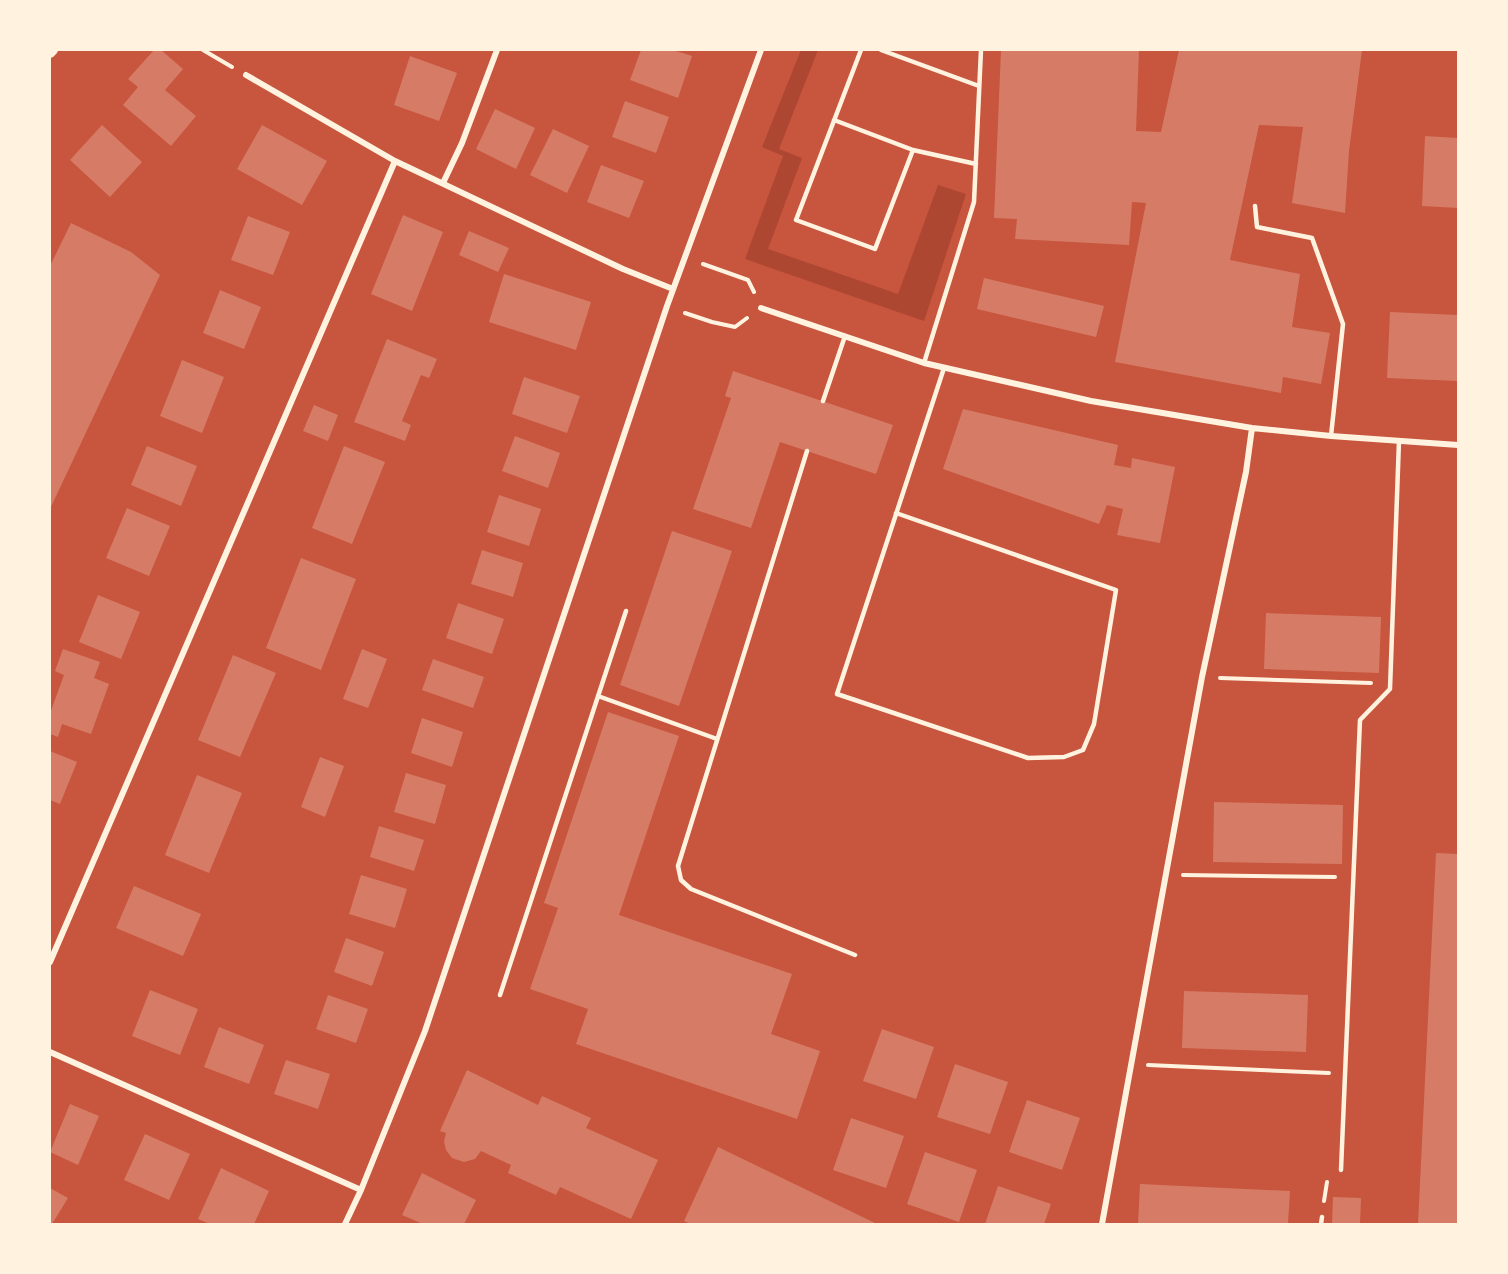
<svg xmlns="http://www.w3.org/2000/svg" width="1508" height="1274" font-family="Commissioner,sans-serif">
	<rect width="100%" height="100%" fill="#c8553d"/>
	<path fill="#ae4732" d="M801 50H818L779 149 802 158 768 249 898 294 938 185 966 194 924 321 745 259 783 156 762 147Z"/>
	<path fill="#d67c66" d="M154 50H161L183 69 165 90 196 116 171 146 123 105 138 87 128 79Z
		M641 50H673L692 56 678 98 630 80Z
		M1001 50H1139L1136 131 1161 132 1179 50H1362L1349 151 1345 213 1292 203 1303 127 1259 125 1230 260 1300 274 1292 327 1330 333 1321 384 1283 377 1281 393 1115 362 1146 203 1132 202 1129 245 1015 239 1017 219 994 218Z
		M410 56 457 73 439 121 394 105Z
		M625 101 669 117 656 153 612 137Z
		M495 109 535 128 516 169 476 149Z
		M102 125 142 162 110 197 70 160Z
		M262 125 327 161 302 205 237 169Z
		M553 129 589 146 567 193 530 175Z
		M1425 136 1458 138V208L1422 206Z
		M601 165 644 181 629 218 587 202Z
		M403 215 443 232 412 311 371 294Z
		M248 216 290 232 273 275 231 260Z
		M71 223 131 252 160 275 50 509V266Z
		M469 231 509 248 498 272 459 255Z
		M504 274 591 302 576 350 489 322Z
		M984 278 1104 306 1096 337 977 309Z
		M220 290 261 307 244 349 203 333Z
		M1390 312 1458 315V381L1387 378Z
		M387 339 437 359 429 378 421 375 402 421 411 425 405 441 354 422Z
		M182 360 224 377 202 433 160 416Z
		M733 371 893 425 876 474 780 442 751 528 693 509 731 398 725 396Z
		M524 377 580 396 567 433 512 414Z
		M314 405 338 415 328 441 303 431Z
		M963 409 1118 445 1114 465 1131 468 1132 458 1175 467 1160 543 1117 535 1123 509 1107 505 1099 524 943 469Z
		M515 436 560 453 548 488 502 471Z
		M147 446 197 466 181 506 131 485Z
		M344 446 385 462 352 544 312 528Z
		M499 495 541 509 529 546 487 532Z
		M127 508 170 526 149 576 106 558Z
		M672 531 732 551 679 706 620 685Z
		M482 550 523 563 513 597 471 584Z
		M301 558 356 579 321 670 266 648Z
		M98 595 140 612 121 659 79 642Z
		M458 603 504 619 492 654 446 638Z
		M1266 613 1381 617 1379 673 1264 669Z
		M63 649 100 662 94 678 109 684 91 734 62 724 58 737 50 734V713L64 675 55 671Z
		M362 649 387 659 368 708 343 699Z
		M233 655 276 673 240 757 198 740Z
		M433 659 484 677 473 708 422 690Z
		M608 712 679 736 619 915 792 974 771 1034 820 1051 797 1119 576 1044 588 1009 530 989 558 908 544 903Z
		M422 718 463 732 452 767 411 753Z
		M50 751 77 762 60 804 50 800Z
		M320 757 344 766 325 817 301 807Z
		M406 773 446 785 435 824 394 812Z
		M197 775 242 793 209 873 165 855Z
		M1214 802 1343 805 1342 864 1213 862Z
		M379 826 424 840 414 871 370 857Z
		M1436 853 1458 854V1224H1418Z
		M361 875 407 889 395 928 349 914Z
		M134 886 201 914 183 956 116 928Z
		M346 938 384 952 372 986 334 972Z
		M150 990 198 1009 180 1055 132 1036Z
		M1184 991 1308 995 1306 1052 1182 1048Z
		M328 995 368 1009 356 1043 316 1029Z
		M219 1027 264 1045 249 1084 204 1067Z
		M882 1029 934 1047 916 1099 863 1081Z
		M286 1060 330 1074 318 1109 274 1094Z
		M955 1064 1008 1082 990 1134 937 1117Z
		M467 1070 538 1105 542 1096 591 1118 586 1128 658 1160 631 1219 560 1187 556 1195 508 1173 511 1165 481 1151 475 1159 464 1162 452 1158 446 1150 444 1141 446 1133 440 1131Z
		M1027 1100 1080 1118 1062 1170 1009 1152Z
		M70 1104 99 1116 78 1165 50 1152Z
		M851 1118 904 1136 886 1188 833 1170Z
		M145 1134 190 1154 169 1200 124 1180Z
		M718 1147 877 1224H691L684 1221Z
		M925 1152 977 1170 959 1222 907 1204Z
		M221 1168 269 1191 254 1224H210L198 1219Z
		M422 1173 476 1200 464 1224H423L402 1215Z
		M1140 1184 1290 1191 1288 1224H1138Z
		M998 1186 1051 1204 1044 1224H985Z
		M50 1188 68 1198 52 1224H50Z
		M1333 1197 1361 1198 1360 1224H1332Z"/>
	<g fill="none" stroke-linecap="round" stroke-linejoin="round">
		<path stroke="#fff3e0" stroke-width="4" d="M203 50 232 67
			M703 264 748 280 754 292
			M685 313 712 322 735 327 747 318
			M1220 678 1371 683
			M1183 875 1335 877
			M1148 1065 1329 1073
			M1324 1201 1327 1182"/>
		<path stroke="#fff3e0" stroke-width="4.5" d="M861 50 796 220 875 249 913 150
			M881 50 979 86
			M834 120 913 150 976 164
			M1255 206 1257 227 1312 238 1343 324 1331 436
			M924 363 974 202 981 50
			M823 401 845 336
			M807 451 678 866 681 880 691 889 855 955
			M896 513 1116 590 1094 724 1083 750 1064 757 1028 758 837 694 944 368
			M598 696 717 739
			M500 995 626 611
			M1341 1170 1360 720 1390 689 1399 441
			M1321 1224 1322 1217"/>
		<path stroke="#fff3e0" stroke-width="6" d="M246 75 395 161 623 269 673 289
			M443 183 462 143 497 50
			M761 308 924 363 1091 401 1252 428 1331 436 1458 445
			M50 962 395 161
			M50 1052 361 1190
			M345 1224 361 1190 425 1031 667 306 761 50
			M1102 1224 1202 677 1246 472 1252 428"/>
		<path stroke="#fff3e0" stroke-width="10" d="M50 53 53 50"/>
	</g>
	<rect width="1508" height="1274" fill="none" stroke="#fff3e0" stroke-width="102"/>
</svg>
